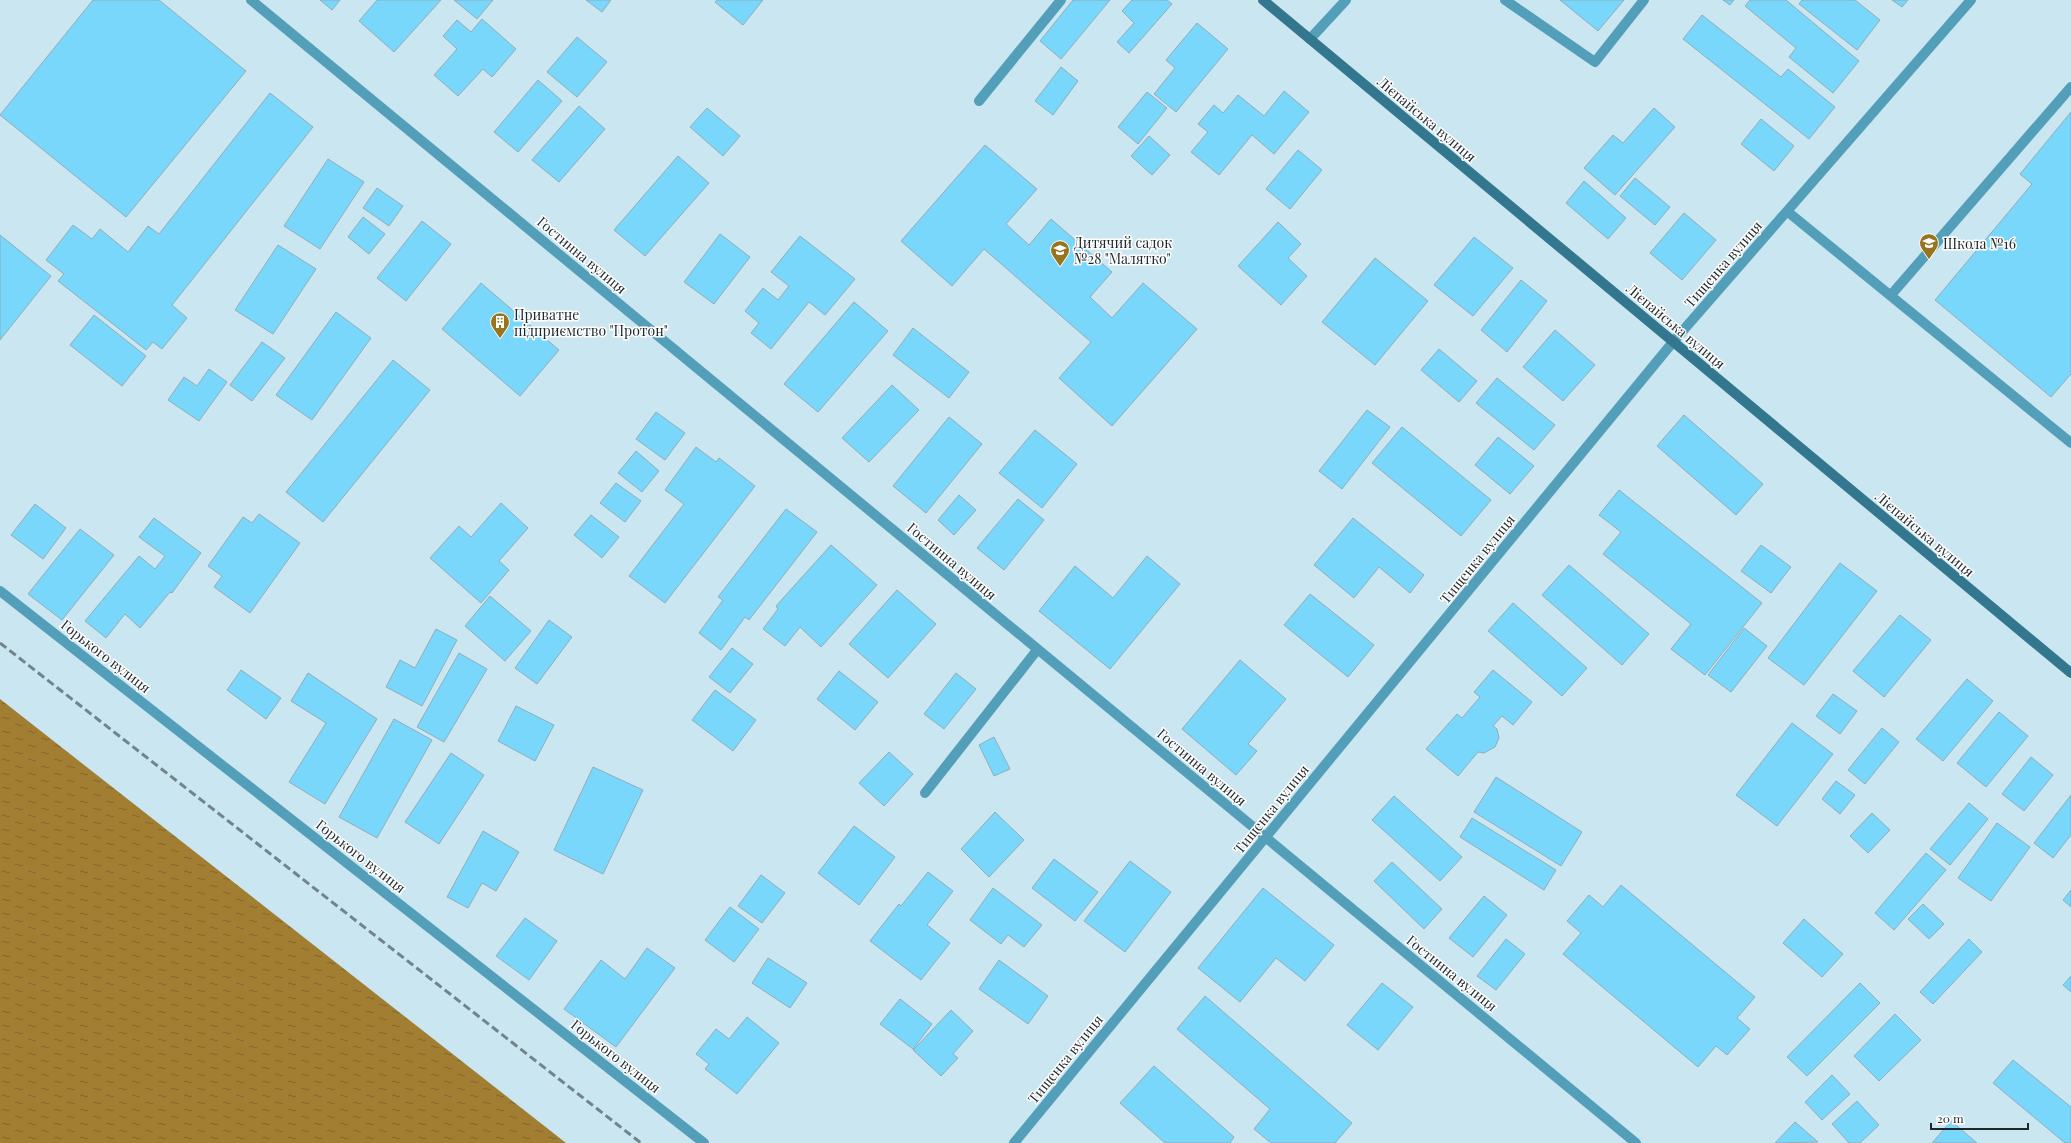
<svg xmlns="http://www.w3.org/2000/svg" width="2071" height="1143" font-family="'Playfair Display',serif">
	<defs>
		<pattern id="water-ripples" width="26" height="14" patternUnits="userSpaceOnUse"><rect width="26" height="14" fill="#a17e32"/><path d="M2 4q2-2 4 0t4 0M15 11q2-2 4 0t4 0" fill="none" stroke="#83672b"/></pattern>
	</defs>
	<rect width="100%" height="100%" fill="#cae6f1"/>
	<path fill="url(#water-ripples)" d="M0 699 566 1143H0Z"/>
	<path fill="#78d7fa" stroke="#92adb8" d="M93 0H159L246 71 126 217 0 115Z
		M320 0H340L332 10Z
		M377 0H441L394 52 359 21Z
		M454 0H493L477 19Z
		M586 0H611L602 12Z
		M717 0H763L743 25 715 2Z
		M1073 0H1110L1061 59 1040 41Z
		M1132 0H1167L1172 4 1129 53 1117 42 1134 23 1122 11Z
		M1560 0H1624L1598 31Z
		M1723 0H1734L1730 5Z
		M1750 0H1786L1859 61 1833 93 1789 57 1796 48 1745 6Z
		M1802 0H1855L1880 20 1857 50 1799 4Z
		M1892 0H1908L1902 7Z
		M1702 15 1781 77 1788 69 1835 107 1809 139 1683 39Z
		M482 19 516 49 492 77 483 69 458 96 434 75 457 49 443 36 457 20 471 32Z
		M1197 23 1228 49 1176 112 1154 94 1175 68 1166 60Z
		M577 37 607 62 577 97 547 72Z
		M1061 67 1078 81 1053 115 1035 101Z
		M538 80 562 101 518 152 494 132Z
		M1284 91 1309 112 1274 154 1252 135 1219 175 1191 152 1208 132 1198 124 1214 105 1223 113 1238 95 1264 116Z
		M1147 92 1167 108 1138 144 1118 127Z
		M270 93 313 127 172 305 187 318 162 349 153 342 146 350 58 281 64 274 46 260 73 225 92 239 100 229 128 252 148 226 159 234Z
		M579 106 605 129 559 182 532 160Z
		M707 108 740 136 723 156 690 127Z
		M1654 108 1675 127 1615 195 1584 168 1613 135 1623 143Z
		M2071 112V374L2051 397 1935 300 2032 184 2020 174Z
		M1761 119 1794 146 1774 171 1741 144Z
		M1149 136 1170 155 1152 175 1131 156Z
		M985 145 1037 189 1006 224 1029 245 1051 219 1112 272 1090 297 1112 318 1143 283 1197 329 1112 426 1059 378 1091 342 984 249 952 286 901 241Z
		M1298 150 1322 170 1290 209 1266 189Z
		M678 156 709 183 645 256 614 230Z
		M328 159 364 182 320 249 284 226Z
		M1635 178 1670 207 1655 225 1620 196Z
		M1584 181 1626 218 1608 239 1566 203Z
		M377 188 403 206 389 226 363 208Z
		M1684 213 1716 240 1682 280 1650 253Z
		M363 217 385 234 369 254 348 237Z
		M422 221 451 244 406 301 377 278Z
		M1278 222 1301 244 1288 258 1307 276 1281 305 1238 266Z
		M720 234 750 257 714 304 684 282Z
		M0 235 51 276 0 340Z
		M800 236 855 279 825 315 809 302 771 349 751 333 759 323 745 311 763 288 778 300 789 286 771 272Z
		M1474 237 1513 268 1473 316 1434 285Z
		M278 245 316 269 273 334 235 310Z
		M1375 258 1428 301 1375 365 1322 322Z
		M1521 280 1547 301 1507 352 1481 330Z
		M481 283 559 350 520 396 442 329Z
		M854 302 888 331 818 412 784 384Z
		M336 312 371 338 312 420 276 395Z
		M94 315 146 356 122 386 70 345Z
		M913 328 969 372 949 398 893 355Z
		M1555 330 1595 365 1563 401 1523 367Z
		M262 342 285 358 252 401 230 385Z
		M1439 349 1477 381 1459 402 1421 370Z
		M393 360 430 390 323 522 286 492Z
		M209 369 227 382 199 421 168 400 184 377 197 386Z
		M1497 378 1555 425 1534 450 1476 403Z
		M892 385 919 410 869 462 842 438Z
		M1367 410 1390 427 1342 489 1319 471Z
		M656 412 685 433 665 460 636 439Z
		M1684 415 1763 484 1736 515 1657 446Z
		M949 417 982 444 926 513 893 486Z
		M1402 427 1491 500 1461 536 1372 463Z
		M1035 430 1077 464 1042 508 999 473Z
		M1498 437 1534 466 1510 494 1475 465Z
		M696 447 716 462 719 458 755 486 665 603 629 576 684 504 665 490Z
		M636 451 659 471 642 492 618 473Z
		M616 483 641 501 625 522 600 503Z
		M1619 490 1762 603 1705 675 1671 649 1691 624 1603 554 1621 532 1599 515Z
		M959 495 976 510 954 535 938 520Z
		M1018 499 1044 520 1004 570 977 548Z
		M501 503 528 528 499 561 509 570 481 603 430 558 459 526 471 537Z
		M35 504 66 528 43 559 11 535Z
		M786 509 817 532 749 620 745 617 721 650 699 633 723 600 718 597Z
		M259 514 300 543 250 613 214 587 222 576 208 566 243 517 252 523Z
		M591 515 619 537 602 558 574 535Z
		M154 518 201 553 172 593 170 592 140 628 125 614 106 638 85 621 139 556 155 569 165 556 139 537Z
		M1353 518 1424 575 1410 593 1379 567 1354 598 1314 565Z
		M80 529 114 555 62 620 28 594Z
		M831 545 877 585 821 647 800 627 785 646 763 629 778 609 776 606Z
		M1761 545 1791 567 1771 593 1741 571Z
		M1147 556 1180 584 1110 669 1039 611 1075 566 1113 598Z
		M1840 563 1877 591 1804 685 1768 658Z
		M1569 565 1649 634 1622 665 1542 595Z
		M897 590 936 624 888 678 849 644Z
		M1310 594 1374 645 1348 677 1284 625Z
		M490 596 531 631 505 661 465 626Z
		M1513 603 1587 668 1562 696 1488 631Z
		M1900 615 1931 640 1884 697 1853 671Z
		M549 620 572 637 537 684 515 668Z
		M1744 628 1767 646 1731 692 1708 675Z
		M436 629 457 640 422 706 386 687 400 660 415 668Z
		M732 648 753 664 730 693 709 677Z
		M459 653 487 669 444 742 417 727Z
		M1240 660 1286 699 1248 744 1257 751 1236 775 1182 729Z
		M241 670 281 698 266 719 227 690Z
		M1493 670 1532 702 1513 725 1502 716 1493 726 1497 729 1499 738 1495 747 1484 753 1478 752 1458 776 1426 749 1457 714 1462 718 1480 697 1474 692Z
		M839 671 878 702 855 730 817 699Z
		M308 673 377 719 325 804 289 782 326 723 291 701Z
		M956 673 976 689 944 729 924 714Z
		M1967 679 1993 701 1943 761 1916 739Z
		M715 690 756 720 733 751 692 720Z
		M1833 694 1857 711 1840 734 1816 716Z
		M516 706 554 725 535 761 498 741Z
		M1999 712 2028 736 1986 787 1957 763Z
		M394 719 432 740 377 838 339 817Z
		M1792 723 1833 754 1777 826 1736 795Z
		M1882 728 1899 742 1865 784 1848 770Z
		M994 737 1010 769 994 776 979 745Z
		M889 752 913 774 884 806 859 783Z
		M451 753 484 775 439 844 405 822Z
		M2031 757 2053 775 2024 811 2002 794Z
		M593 767 643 790 603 874 554 850Z
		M1496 777 1582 832 1561 866 1474 812Z
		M1836 781 1855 795 1840 814 1822 799Z
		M2071 795V835L2053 858 2034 843Z
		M1394 796 1462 857 1440 881 1372 820Z
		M1969 803 1988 819 1950 865 1930 849Z
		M995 812 1024 840 989 877 961 849Z
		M1872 813 1890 830 1868 853 1850 836Z
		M1472 818 1556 870 1544 890 1460 837Z
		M1997 823 2030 847 1991 901 1958 878Z
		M854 826 895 857 859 905 818 873Z
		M483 831 519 852 496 891 482 883 468 908 447 897Z
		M1926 853 1946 870 1894 930 1875 913Z
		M1054 859 1098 892 1075 921 1032 888Z
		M1130 861 1171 892 1125 952 1084 921Z
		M1392 862 1442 909 1424 929 1374 881Z
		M928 872 953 891 927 925 950 943 921 980 870 941 899 904 901 906Z
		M761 875 785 893 762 923 738 906Z
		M1621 885 1755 997 1737 1018 1750 1029 1727 1055 1716 1046 1698 1067 1563 954 1581 933 1567 921 1589 895 1603 907Z
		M993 888 1042 925 1024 947 1008 935 1001 944 970 920Z
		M1263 888 1334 945 1305 981 1276 958 1240 1002 1198 968Z
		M2071 890V907L2063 900Z
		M1484 896 1507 915 1473 957 1449 938Z
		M1923 904 1944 924 1929 939 1908 919Z
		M730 907 759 929 734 962 705 940Z
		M525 918 557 941 529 980 496 956Z
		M1804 919 1843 954 1822 977 1783 943Z
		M1506 939 1525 954 1496 990 1477 976Z
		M1969 939 1982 952 1933 1004 1920 992Z
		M647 948 675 968 616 1047 564 1009 601 960 625 979Z
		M768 958 807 983 790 1008 752 983Z
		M999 960 1048 996 1028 1024 979 989Z
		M2071 976V992L2063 985Z
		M1382 983 1413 1007 1378 1050 1347 1025Z
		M1860 983 1880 1003 1807 1076 1787 1057Z
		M1205 996 1352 1123 1335 1143H1271L1254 1129 1270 1109 1177 1029Z
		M900 999 932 1024 913 1049 880 1024Z
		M951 1010 973 1031 953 1054 958 1058 941 1076 913 1050Z
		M1895 1014 1921 1040 1879 1081 1854 1056Z
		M747 1017 779 1043 737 1094 705 1069 709 1064 696 1054 716 1029 729 1039Z
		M2013 1060 2071 1107V1143H2065L1993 1083Z
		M1154 1066 1234 1137 1230 1143H1165L1120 1103Z
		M1832 1075 1850 1094 1822 1120 1805 1102Z
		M1857 1101 1879 1125 1860 1143H1849L1832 1124Z
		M1951 1121 1977 1143H1932Z
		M1795 1122 1818 1142 1775 1143Z"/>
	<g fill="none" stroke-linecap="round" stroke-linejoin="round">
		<path stroke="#539eb9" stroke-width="10" d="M1505 0 1595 62 1644 0
			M1310 39 1346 0
			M979 101 1061 0
			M1788 212 2071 443
			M1891 295 2071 87
			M925 793 1037 650"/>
		<path stroke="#539eb9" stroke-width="10" d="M251 0 1636 1143
			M0 591 704 1143
			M1014 1143 1673 342 1971 0"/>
		<path stroke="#33778e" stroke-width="10" d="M1263 0 2071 673"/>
		<path stroke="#71848b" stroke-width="3" stroke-dasharray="8 4" stroke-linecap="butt" d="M0 643 641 1143"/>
	</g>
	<defs>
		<g id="school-pin" transform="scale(1)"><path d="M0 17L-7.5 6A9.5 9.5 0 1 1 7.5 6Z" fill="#98741e" stroke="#fff"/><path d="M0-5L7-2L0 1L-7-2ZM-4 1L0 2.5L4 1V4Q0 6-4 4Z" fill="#fff"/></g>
		<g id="building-pin" transform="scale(1)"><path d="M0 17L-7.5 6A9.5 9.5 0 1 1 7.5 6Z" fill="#98741e" stroke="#fff"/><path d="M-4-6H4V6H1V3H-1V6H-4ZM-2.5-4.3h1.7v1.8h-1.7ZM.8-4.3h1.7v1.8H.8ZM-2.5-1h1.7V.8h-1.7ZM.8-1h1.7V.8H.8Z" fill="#fff"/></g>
	</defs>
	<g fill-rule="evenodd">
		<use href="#school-pin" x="1929" y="243"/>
		<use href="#school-pin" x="1060" y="250"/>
		<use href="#building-pin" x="500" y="322"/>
	</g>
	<g text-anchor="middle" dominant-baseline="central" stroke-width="3" stroke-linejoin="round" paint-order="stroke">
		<g font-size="14" fill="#1d272b" stroke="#fff">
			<text transform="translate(1427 119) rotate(40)">Лієпайська вулиця</text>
			<text transform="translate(582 255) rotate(40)">Гостинна вулиця</text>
			<text transform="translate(1723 264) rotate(-49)">Тищенка вулиця</text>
			<text transform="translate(1676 326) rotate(40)">Лієпайська вулиця</text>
			<text transform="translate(1925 534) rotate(40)">Лієпайська вулиця</text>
			<text transform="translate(1477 559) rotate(-51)">Тищенка вулиця</text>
			<text transform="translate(952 561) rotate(40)">Гостинна вулиця</text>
			<text transform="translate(106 656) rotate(38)">Горького вулиця</text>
			<text transform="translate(1202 767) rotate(40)">Гостинна вулиця</text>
			<text transform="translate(1271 809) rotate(-51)">Тищенка вулиця</text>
			<text transform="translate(361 856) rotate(38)">Горького вулиця</text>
			<text transform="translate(1452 973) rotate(39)">Гостинна вулиця</text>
			<text transform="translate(616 1056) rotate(38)">Горького вулиця</text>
			<text transform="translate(1065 1059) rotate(-51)">Тищенка вулиця</text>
		</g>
		<g font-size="14" fill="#1d272b" stroke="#fff" text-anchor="start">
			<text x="1074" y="242">Дитячий садок<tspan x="1074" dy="16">№28 "Малятко"</tspan></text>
			<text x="1943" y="243">Школа №16</text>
			<text x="514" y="314">Приватне<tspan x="514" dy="16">підприємство "Протон"</tspan></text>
		</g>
	</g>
	<path d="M1931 1123v6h97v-6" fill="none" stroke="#1d272b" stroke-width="2"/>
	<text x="1937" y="1123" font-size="12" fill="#1d272b" stroke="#ffffff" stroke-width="3" paint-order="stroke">20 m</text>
</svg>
